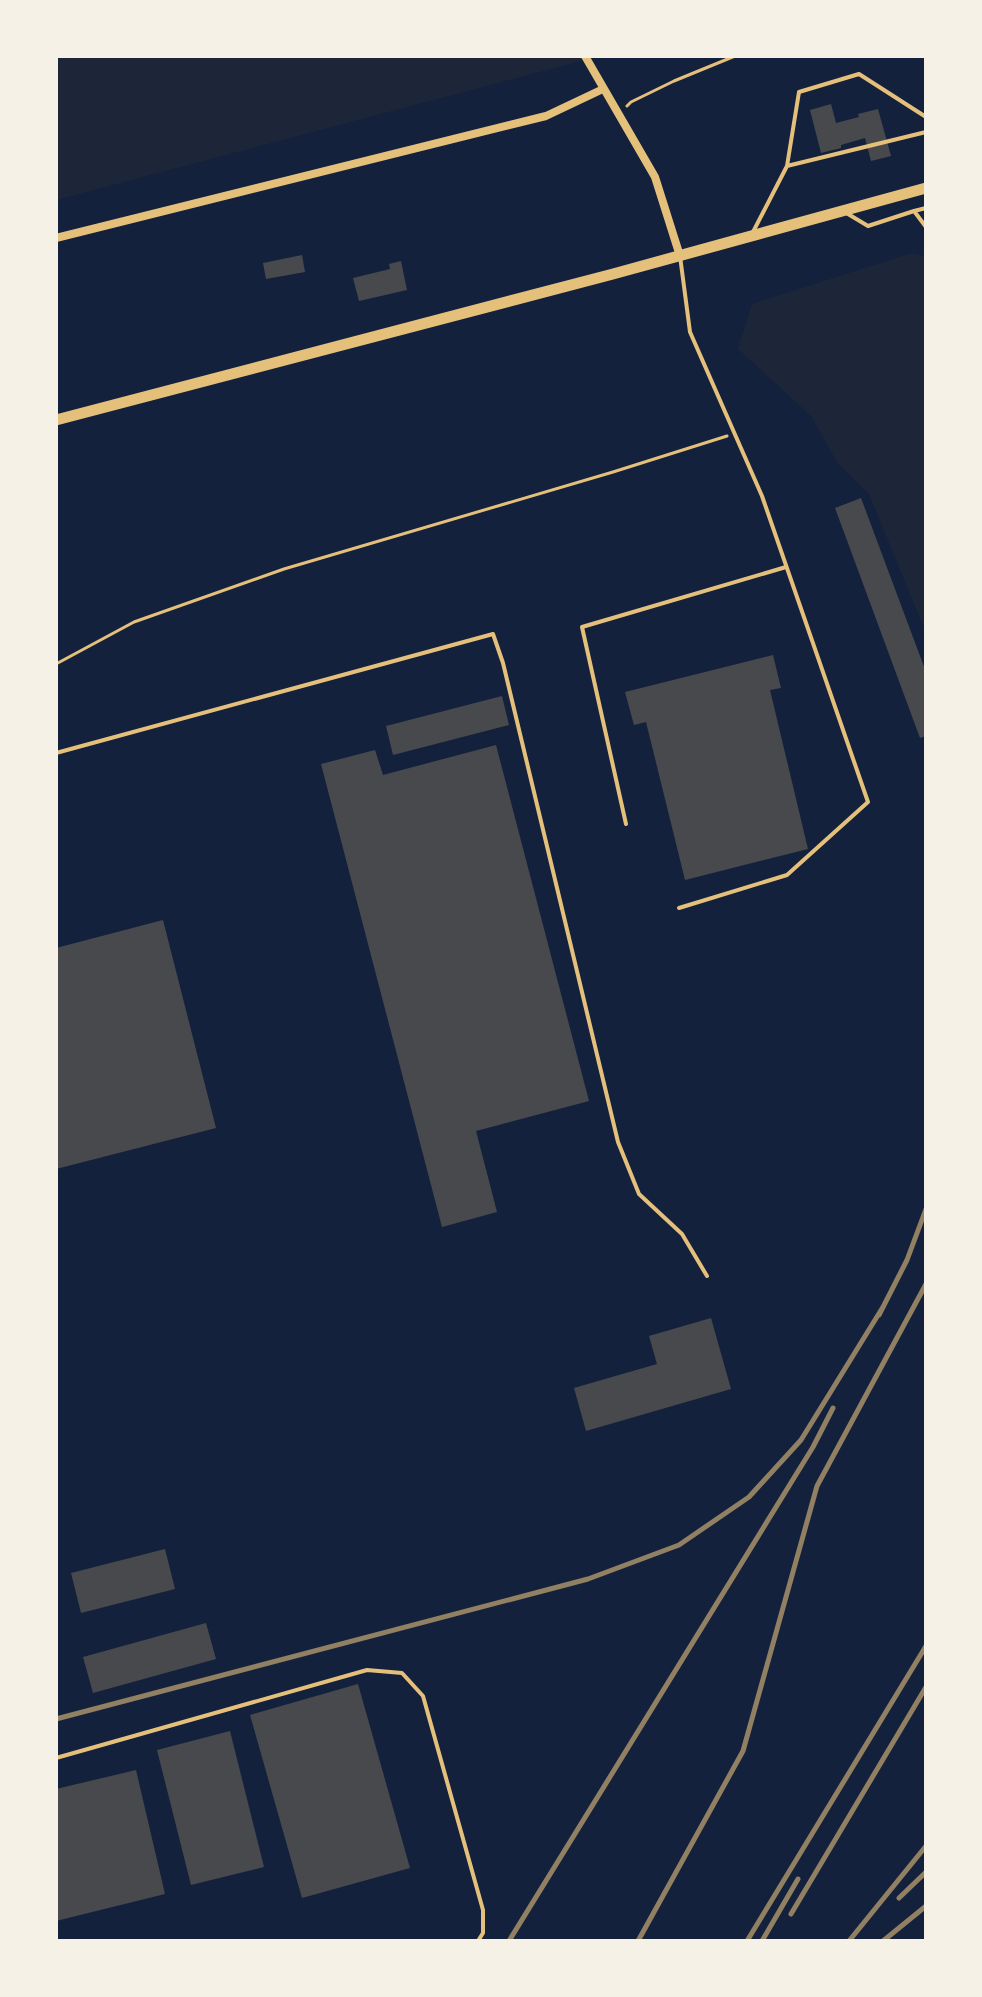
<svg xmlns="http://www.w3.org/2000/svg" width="982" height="1997" font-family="Georgia,serif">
	<rect width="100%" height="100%" fill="#14213d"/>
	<path fill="#1d2539" d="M56 56H600L56 200Z
		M912 253 926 256V633L869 494 837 462 811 416 738 349 752 304Z"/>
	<path fill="#48494c" d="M831 104 836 123 859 117 858 114 878 109 891 156 871 161 865 138 841 145V148L821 153 810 110Z
		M302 255 305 272 266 279 263 263Z
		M401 261 407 290 359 301 353 278 390 269 389 264Z
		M861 498 926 672V736L920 738 835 508Z
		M773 655 781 688 770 690 808 849 685 880 646 722 634 725 625 692Z
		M502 696 509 725 393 755 386 726Z
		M496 745 589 1101 476 1131 497 1212 442 1227 321 764 375 750 383 775Z
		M163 920 216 1128 56 1169V948Z
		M711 1318 731 1389 586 1431 574 1388 657 1364 649 1336Z
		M165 1549 175 1589 81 1613 71 1573Z
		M206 1623 216 1659 93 1693 83 1657Z
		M358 1684 410 1868 302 1898 250 1715Z
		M230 1731 264 1867 191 1885 157 1750Z
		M136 1770 165 1894 56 1921V1789Z"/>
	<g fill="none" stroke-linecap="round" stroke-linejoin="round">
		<path stroke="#e5c07b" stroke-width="3" d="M627 106 631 102 674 81 735 56
			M56 664 134 622 284 569 613 472 727 436"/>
		<path stroke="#e5c07b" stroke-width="4" d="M787 166 799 92 859 74 926 117
			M914 211 926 208
			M848 214 868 226 914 211 926 227
			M753 232 787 166 926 132
			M56 753 493 634 503 663 618 1142 639 1194 682 1234 707 1276
			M626 824 582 627 786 567
			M679 908 787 875 868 802 762 496 690 332 680 256
			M56 1758 367 1670 402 1673 423 1696 483 1910V1933L478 1941"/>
		<path stroke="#e5c07b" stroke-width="8" d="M585 56 655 177 680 256
			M56 238 546 116 603 89"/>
		<path stroke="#e5c07b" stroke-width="11" d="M56 420 613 274 926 188"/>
		<path stroke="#918062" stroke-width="5" d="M879 1315 907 1260 926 1209
			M56 1719 588 1579 679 1545 749 1497 801 1440 883 1307
			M899 1898 926 1872
			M791 1914 926 1687
			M509 1941 813 1447 833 1408
			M638 1941 743 1751 817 1486 926 1284
			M747 1941 926 1646
			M762 1941 798 1879
			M849 1941 926 1846
			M883 1941 926 1906"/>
	</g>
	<rect width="982" height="1997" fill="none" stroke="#f6f1e7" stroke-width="116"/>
</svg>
